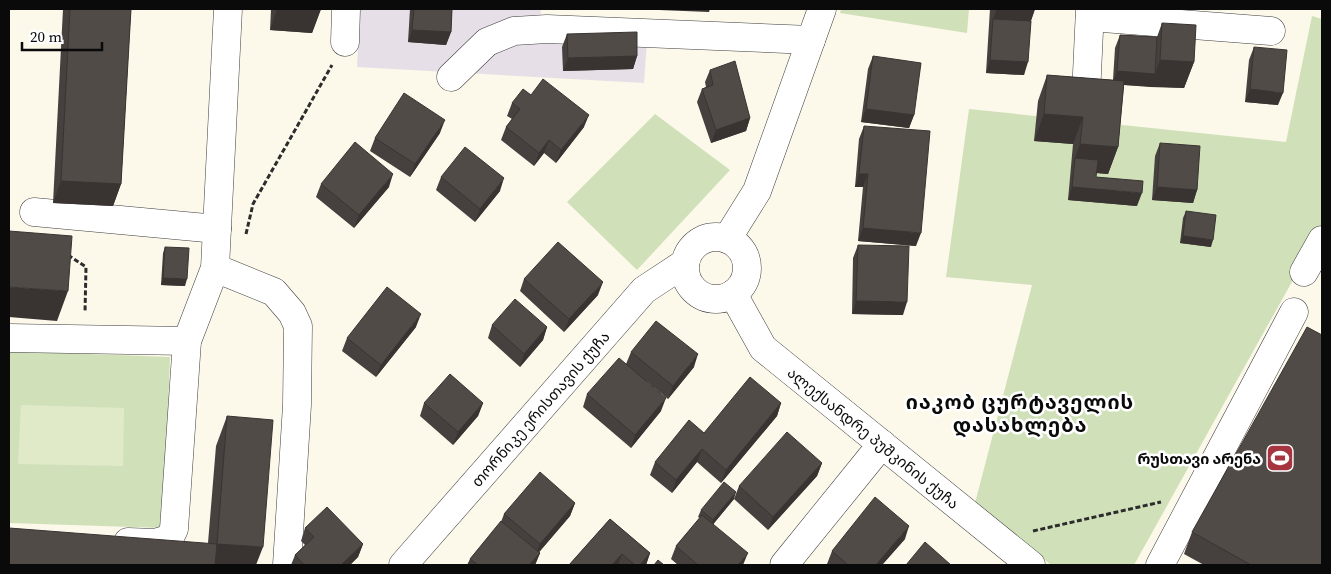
<svg xmlns="http://www.w3.org/2000/svg" width="1331" height="574" font-family="'Source Serif 4','Noto Sans Georgian',serif">
	<rect width="100%" height="100%" fill="#fcf8ea"/>
	<path fill="#e7dfe8" d="M360 9H541L539 34 647 41 644 83 357 67Z"/>
	<path fill="#d0e1b9" d="M841 9H969L967 33 840 13Z
		M1312 16 1322 19V240L1298 271 1134 565H1051L975 503 1032 285 946 277 969 109 1286 142Z
		M655 114 730 170 637 270 567 202Z
		M9 351 170 357 164 528 9 523Z"/>
	<path fill="#e0eac9" d="M21 405 124 408 123 466 18 464Z"/>
	<g fill="none" stroke-linecap="round" stroke-linejoin="round">
		<g stroke="#3d3d3d" stroke-width="29">
			<g id="minor">
				<path d="M1090 17 1271 31"/>
				<path d="M345 42 346 9"/>
				<path d="M451 77 487 42 514 31 547 29 811 40"/>
				<path d="M1086 95 1090 9"/>
				<path d="M34 212 217 229"/>
				<circle cx="716" cy="268" r="31"/>
				<path d="M727 239 757 191 822 9"/>
				<path d="M215 268 274 292 292 313 298 326 297 405 287 565"/>
				<path d="M1304 272 1322 240"/>
				<path id="s1" d="M733 294 763 348 1031 565"/>
				<path d="M9 338 187 341"/>
				<path d="M128 542 155 543 169 539 174 529 187 341 215 268 228 9"/>
				<path id="s2" d="M403 565 644 290 685 263"/>
				<path d="M784 565 882 444"/>
				<path d="M1160 565 1294 312"/>
			</g>
		</g>
		<path stroke="#2c2c2c" stroke-width="3" stroke-dasharray="5 2.5" stroke-linecap="butt" d="M246 234 253 204 332 65
			M68 255 86 267 85 312
			M1033 531 1161 502"/>
		<use href="#minor" stroke="#fff" stroke-width="28"/>
	</g>
	<path fill="#46403e" d="M63 9H131L121 184 113 206 53 203Z
		M271 9H321L312 33 270 30Z
		M410 9H452L451 32 446 45 408 42Z
		M990 9H1035L1031 21 1024 75 986 73Z
		M1162 23 1194 62 1184 88 1124 85 1118 147 1108 174 1096 173V177L1137 206 1068 200 1073 144 1034 141 1038 101 1047 75 1113 80 1115 48 1120 35 1157 37Z
		M567 34 637 56 633 69 563 71 562 47Z
		M1254 47 1278 105 1245 102 1249 60Z
		M873 56 914 115 909 128 861 122 868 69Z
		M710 70 750 118 746 131 711 143 697 102 702 89 706 87 705 82Z
		M531 95 584 127 556 163 544 153 534 166 501 140 506 127 512 119 507 116 512 103Z
		M864 126 916 246 858 241 863 187H855L859 139Z
		M440 133 410 177 370 151 375 138Z
		M1160 143 1197 190 1193 203 1152 200 1155 156Z
		M441 177 500 191 475 222 436 190Z
		M321 184 389 187 354 228 316 197Z
		M1186 211 1211 247 1180 243 1183 218Z
		M858 245 903 315 852 314 853 258Z
		M165 247 185 286 161 285 163 253Z
		M524 279 598 295 564 332 520 291Z
		M492 325 547 327 543 340 520 367 488 338Z
		M416 327 376 377 342 351 347 338Z
		M631 352 694 367 668 399 645 380 661 411 631 448 583 407 587 394 626 364Z
		M424 403H483L478 416 453 445 420 416Z
		M781 403 777 416 721 483 697 462 672 493 650 475 655 462 704 433Z
		M227 416 256 565 208 543 216 446Z
		M822 463 817 476 768 530 734 499 739 486Z
		M734 499 713 524 743 565H678L671 559 676 546 700 518 698 517 701 510Z
		M575 503 570 516 539 552 540 553 535 565H467L470 559 501 522 504 514Z
		M610 519 650 553 646 565H569Z
		M305 528 363 544 358 557 350 565H291L295 555 305 545 301 541Z
		M1192 532 1322 565H1204L1184 554Z
		M905 539 882 565H828L827 564 832 551Z"/>
	<path fill="#393432" d="M277 9H321L312 33 270 30Z
		M634 9H710L709 12Z
		M997 9H1035L1026 34 993 19Z
		M412 30 451 32 446 45 408 42Z
		M637 56 633 69 563 71 568 58Z
		M990 60 1028 62 1024 75 986 73Z
		M1160 60 1194 62 1184 88 1150 87Z
		M1117 71 1155 74 1150 87 1112 84Z
		M1250 89 1283 93 1278 105 1245 102Z
		M866 109 914 115 909 128 861 122Z
		M1044 114 1083 117 1073 144 1034 141Z
		M589 115 584 127 556 163 561 150Z
		M750 118 746 131 711 143 716 130Z
		M445 120 440 133 410 177 415 164Z
		M549 140 544 153 534 166 539 153Z
		M1080 144 1118 147 1108 174 1074 171 1075 158Z
		M393 174 389 187 354 228 359 215Z
		M859 174H868L863 187H855Z
		M504 178 500 191 475 222 480 209Z
		M61 181 121 184 113 206 53 203Z
		M1072 187 1142 193 1137 206 1068 200Z
		M1157 187 1197 190 1193 203 1152 200Z
		M863 228 921 233 916 246 858 241Z
		M1183 236 1213 240 1211 247 1180 243Z
		M163 278 187 279 185 286 161 285Z
		M603 282 598 295 564 332 569 319Z
		M9 287 68 291 57 321 9 317Z
		M856 301 907 302 903 315 852 314Z
		M421 314 416 327 376 377 381 365Z
		M547 327 543 340 520 367 524 354Z
		M698 354 694 367 668 399 673 386Z
		M666 398 661 411 631 448 635 435Z
		M483 403 478 416 453 445 458 432Z
		M781 403 777 416 721 483 726 470Z
		M702 449 697 462 672 493 676 480Z
		M822 463 817 476 768 530 773 517Z
		M736 492 734 499 711 527 713 520Z
		M575 503 570 516 535 557 540 544Z
		M909 526 905 539 882 565H876Z
		M217 544 263 547 256 565H209Z
		M363 544 358 557 350 565H341Z
		M540 553 535 565H529Z
		M650 553 646 565H640Z
		M748 553 743 565H738Z
		M622 554 618 565H612Z"/>
	<path fill="#514b48" stroke="#393432" d="M70 9H131L121 184 61 181Z
		M414 9H452L451 32 412 30Z
		M993 19 1031 21 1028 62 990 60Z
		M1162 23 1196 25 1194 62 1160 60Z
		M637 32V56L568 58 567 34Z
		M1120 35 1157 37 1155 74 1117 71Z
		M1254 47 1287 50 1283 93 1250 89Z
		M873 56 921 63 914 115 866 109Z
		M735 61 750 118 716 130 702 89 713 85 710 70Z
		M1047 75 1124 81 1118 147 1080 144 1083 117 1044 114Z
		M543 79 589 115 561 150 549 140 539 153 506 127 520 109 512 103 523 89 531 95Z
		M404 93 445 120 415 164 375 138Z
		M864 126 930 131 921 233 863 228 868 174H859Z
		M355 142 393 174 359 215 321 184Z
		M1160 143 1200 146 1197 190 1157 187Z
		M465 147 504 178 480 209 441 177Z
		M1075 158 1098 160 1096 177 1143 181 1142 193 1072 187Z
		M1186 211 1216 215 1213 240 1183 236Z
		M9 231 72 236 68 291 9 287Z
		M558 242 603 282 569 319 524 279Z
		M858 245 909 246 907 302 856 301Z
		M165 247 189 248 187 279 163 278Z
		M387 287 421 314 381 365 347 338Z
		M515 299 547 327 524 354 492 325Z
		M656 321 698 354 673 386 631 352Z
		M1307 327 1322 335V565H1251L1192 532Z
		M619 358 666 398 635 435 587 394Z
		M450 374 483 403 458 432 424 403Z
		M750 377 781 403 726 470 702 449 676 480 655 462 689 420 704 433Z
		M227 416 273 420 263 547 217 544Z
		M787 432 822 463 773 517 739 486Z
		M540 472 575 503 540 544 504 514Z
		M724 482 736 492 713 520 701 510Z
		M875 497 909 526 876 565H848L832 551Z
		M327 507 363 544 341 565H304L295 555 314 537 305 528Z
		M702 515 748 553 738 565H698L676 546Z
		M610 519 650 553 640 565H635L622 554 612 565H569Z
		M501 521 540 553 529 565H478L470 559Z
		M9 528 217 544 215 565H9Z
		M925 542 951 565H906Z
		M658 560 664 565H654Z"/>
	<defs>
		<g id="stadium-square" transform="scale(1.4375)"><rect x="-9" y="-9" width="18" height="18" rx="4" fill="#a73540" stroke="#fff"/><path d="M0-5a6.5 5 0 1 0 0 10a6.5 5 0 1 0 0-10ZM-3.5-1.8h7v3.6h-7Z" fill="#fff"/></g>
	</defs>
	<g fill-rule="evenodd">
		<use href="#stadium-square" x="1280" y="458"/>
	</g>
	<g text-anchor="middle" dominant-baseline="central" stroke-width="5" stroke-linejoin="round" paint-order="stroke">
		<g font-size="15" fill="#0a0a0a" stroke="#fff">
			<text stroke="none"><textPath href="#s2" startOffset="208">თორნიკე ერისთავის ქუჩა</textPath></text>
			<text stroke="none"><textPath href="#s1" startOffset="204">ალექსანდრე პუშკინის ქუჩა</textPath></text>
		</g>
		<g font-size="15" font-weight="bold" fill="#0a0a0a" stroke="#fff" text-anchor="end">
			<text x="1261" y="458">რუსთავი არენა</text>
		</g>
		<g font-size="20" font-weight="bold" letter-spacing="1" fill="#0a0a0a" stroke="#fff">
			<text x="1020" y="402">იაკობ ცურტაველის<tspan x="1020" dy="23">დასახლება</tspan></text>
		</g>
	</g>
	<rect width="1331" height="574" fill="none" stroke="#0a0a0a" stroke-width="20"/>
	<path d="M22 42v8h80v-8" fill="none" stroke="#0a0a0a" stroke-width="2.5"/>
	<text x="30" y="42" font-size="15" fill="#0a0a0a" stroke="#ffffff" stroke-width="4" paint-order="stroke">20 m</text>
</svg>
